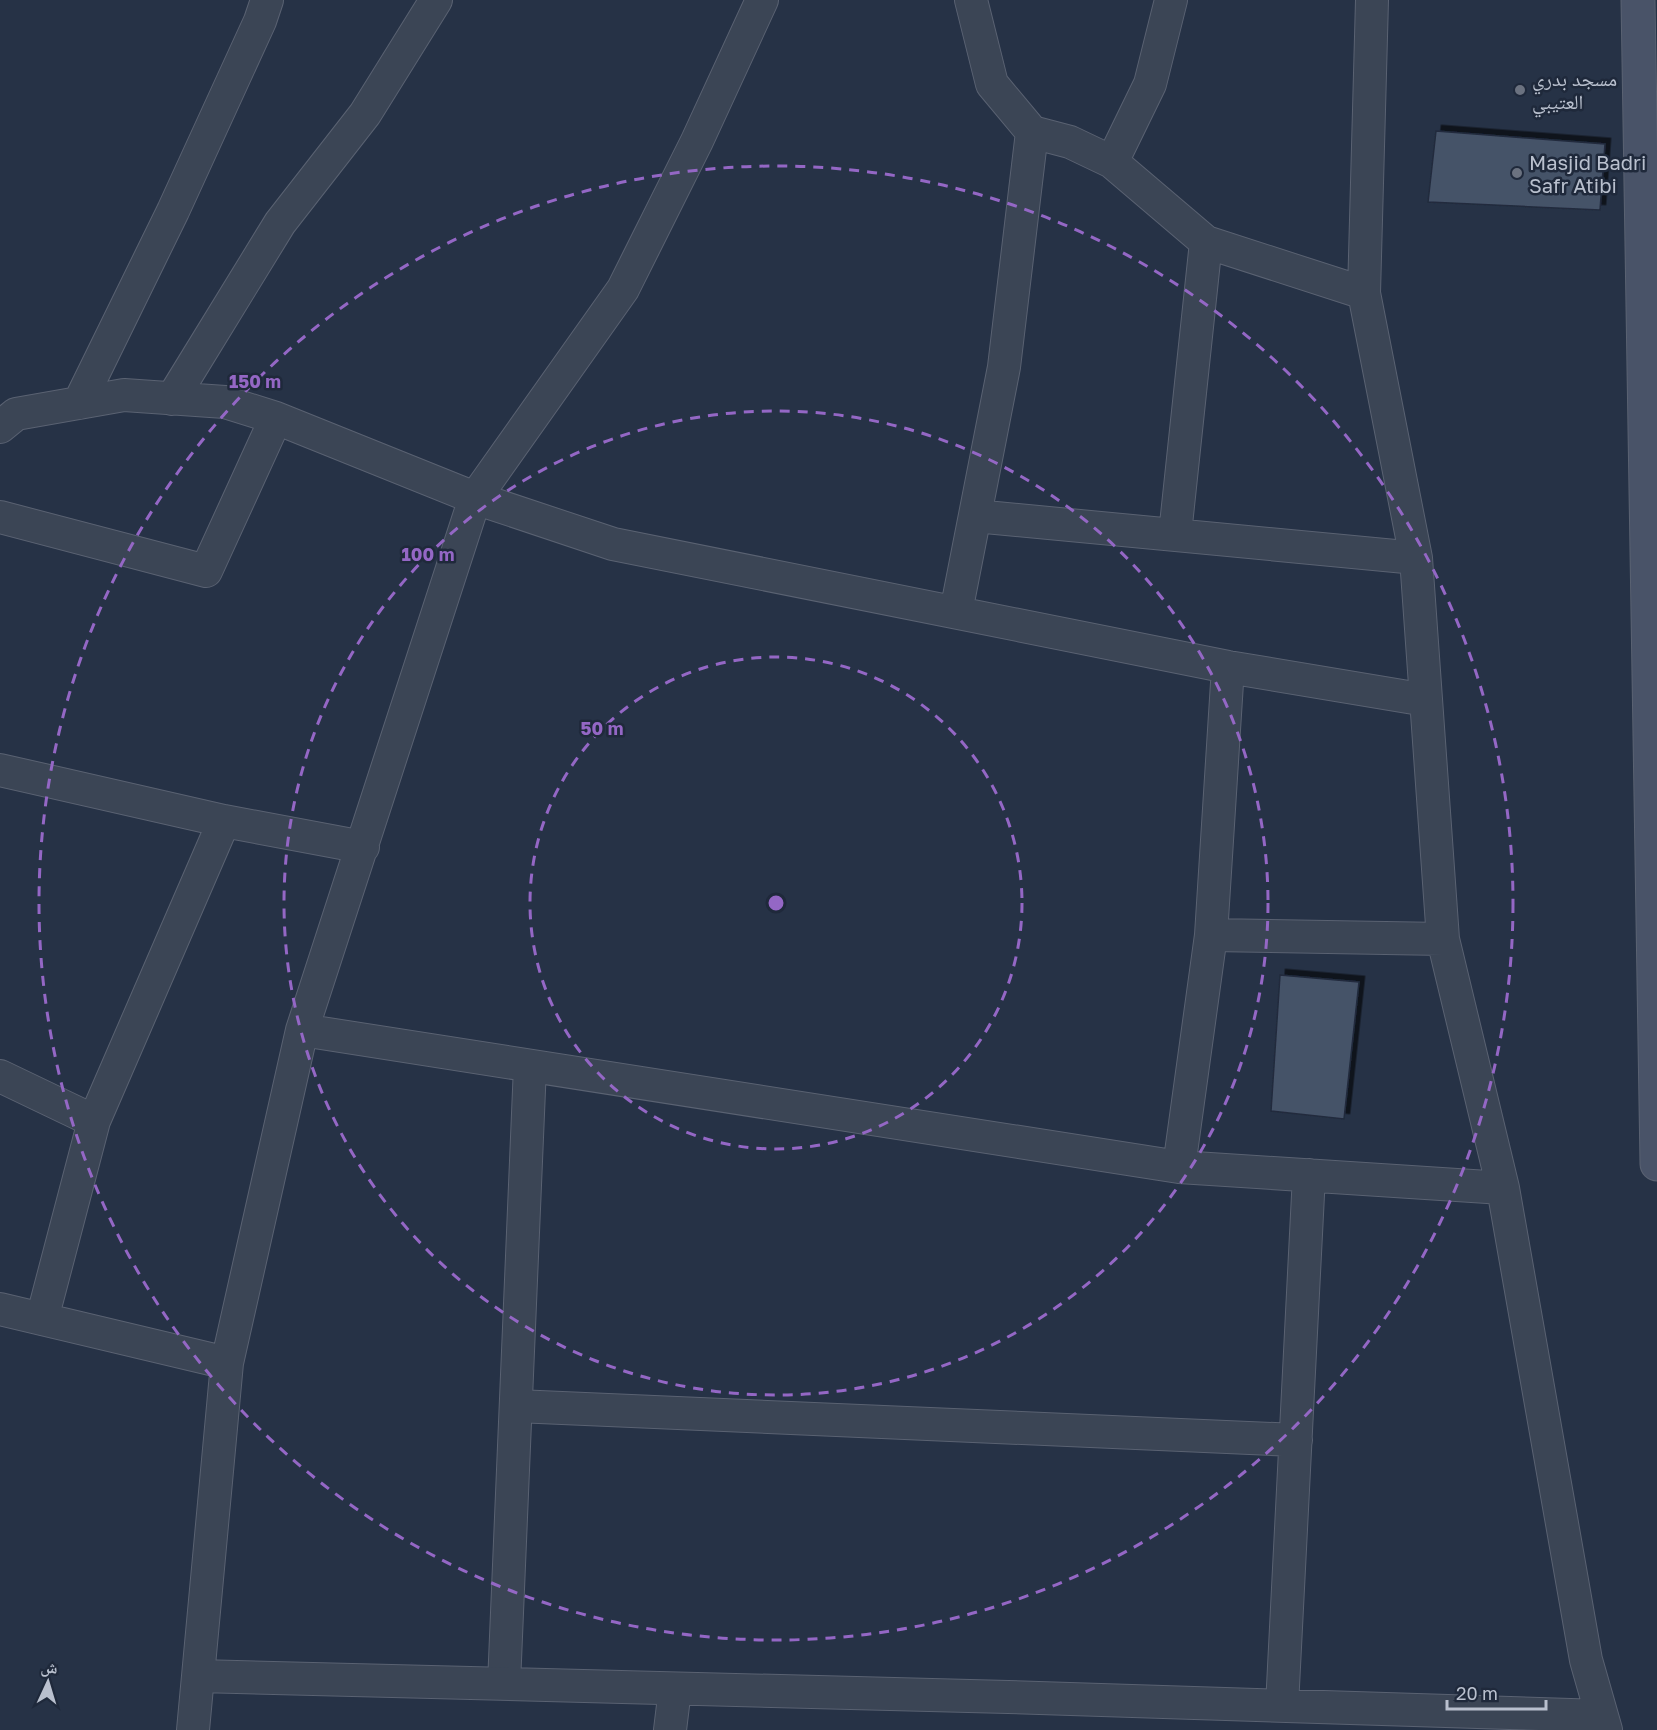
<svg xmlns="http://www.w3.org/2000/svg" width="1657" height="1730" font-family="'Golos Text','Noto Naskh Arabic',sans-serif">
	<defs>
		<filter id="shadow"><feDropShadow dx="5.5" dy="-5.5" stdDeviation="0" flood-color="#0009"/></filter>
	</defs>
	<rect width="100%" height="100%" fill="#263246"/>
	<path fill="#455268" stroke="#212b3d" stroke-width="1.5" filter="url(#shadow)" d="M1436 131 1605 144 1600 210 1428 202Z
		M1280 975 1359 982 1344 1119 1271 1111Z"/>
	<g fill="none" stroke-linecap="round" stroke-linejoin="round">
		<g stroke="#5a6272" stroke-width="34">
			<path id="street" d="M971 0 992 84 1032 132 1070 142 1112 162 1150 84 1171 0
				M1372 0 1364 293 1416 558 1443 939 1503 1188
				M1112 162 1206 242 1364 293
				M172 399 280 223 365 114 436 0
				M79 403 173 211 260 21 267 0
				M0 427 16 414 124 395 225 402 276 418 475 498 613 544 1228 667 1426 700
				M975 516 1416 558
				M0 517 206 571 276 418
				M1175 534 1206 242
				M956 612 1004 367 1032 132
				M1228 667 1211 935 1179 1167 1503 1188 1586 1660 1606 1730
				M0 770 224 821 363 847
				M1211 935 1443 939
				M302 1030 1179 1167
				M0 1076 94 1121
				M0 1309 227 1363 302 1030 475 498 623 289 697 141 762 0
				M42 1319 94 1121 224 821
				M516 1406 1296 1440
				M198 1676 1008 1697 1602 1716
				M504 1684 530 1066
				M1282 1706 1309 1175
				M193 1730 227 1363
				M670 1730 675 1689"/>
		</g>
		<g stroke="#5a6272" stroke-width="35">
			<path id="secondary" d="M1638 0 1657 1164"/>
		</g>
		<use href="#street" stroke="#3b4555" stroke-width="32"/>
		<use href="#secondary" stroke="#495368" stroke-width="33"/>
	</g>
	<g fill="none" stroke="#9467c5" stroke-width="3" stroke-dasharray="10 8">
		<circle cx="776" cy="903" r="246"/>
		<circle cx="776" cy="903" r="492"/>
		<circle cx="776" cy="903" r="737"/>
	</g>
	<g fill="#6b7280" stroke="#1f293b" stroke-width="2">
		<circle cx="1520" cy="90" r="6"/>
		<circle cx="1517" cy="173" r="6"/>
	</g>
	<g text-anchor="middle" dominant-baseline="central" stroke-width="5" stroke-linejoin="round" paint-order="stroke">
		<g font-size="20" fill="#b9c0ce" stroke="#1f293b" text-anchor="start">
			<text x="1532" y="78">مسجد بدري<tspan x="1532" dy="23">العتيبي</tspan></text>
			<text x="1529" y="162">Masjid Badri<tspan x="1529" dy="23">Safr Atibi</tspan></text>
		</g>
	</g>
	<circle cx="776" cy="903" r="9" fill="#9467c5" stroke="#1f293b" stroke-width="3"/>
	<g font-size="18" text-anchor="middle" font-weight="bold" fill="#9467c5" stroke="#1f293b" stroke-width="5" stroke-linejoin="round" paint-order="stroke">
		<text x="255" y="388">150 m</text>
		<text x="428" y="561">100 m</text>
		<text x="602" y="735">50 m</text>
	</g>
	<g transform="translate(48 1682) rotate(4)" stroke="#1f293b" stroke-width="4.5" paint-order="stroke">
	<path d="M0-4.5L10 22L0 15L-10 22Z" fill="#b9c0ce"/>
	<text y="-9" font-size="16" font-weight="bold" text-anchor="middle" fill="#b9c0ce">ش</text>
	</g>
	<path d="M1447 1700v9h99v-9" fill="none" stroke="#b9c0ce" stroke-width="3"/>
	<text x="1456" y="1700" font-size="18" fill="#b9c0ce" stroke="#1f293b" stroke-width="4.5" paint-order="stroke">20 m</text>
</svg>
